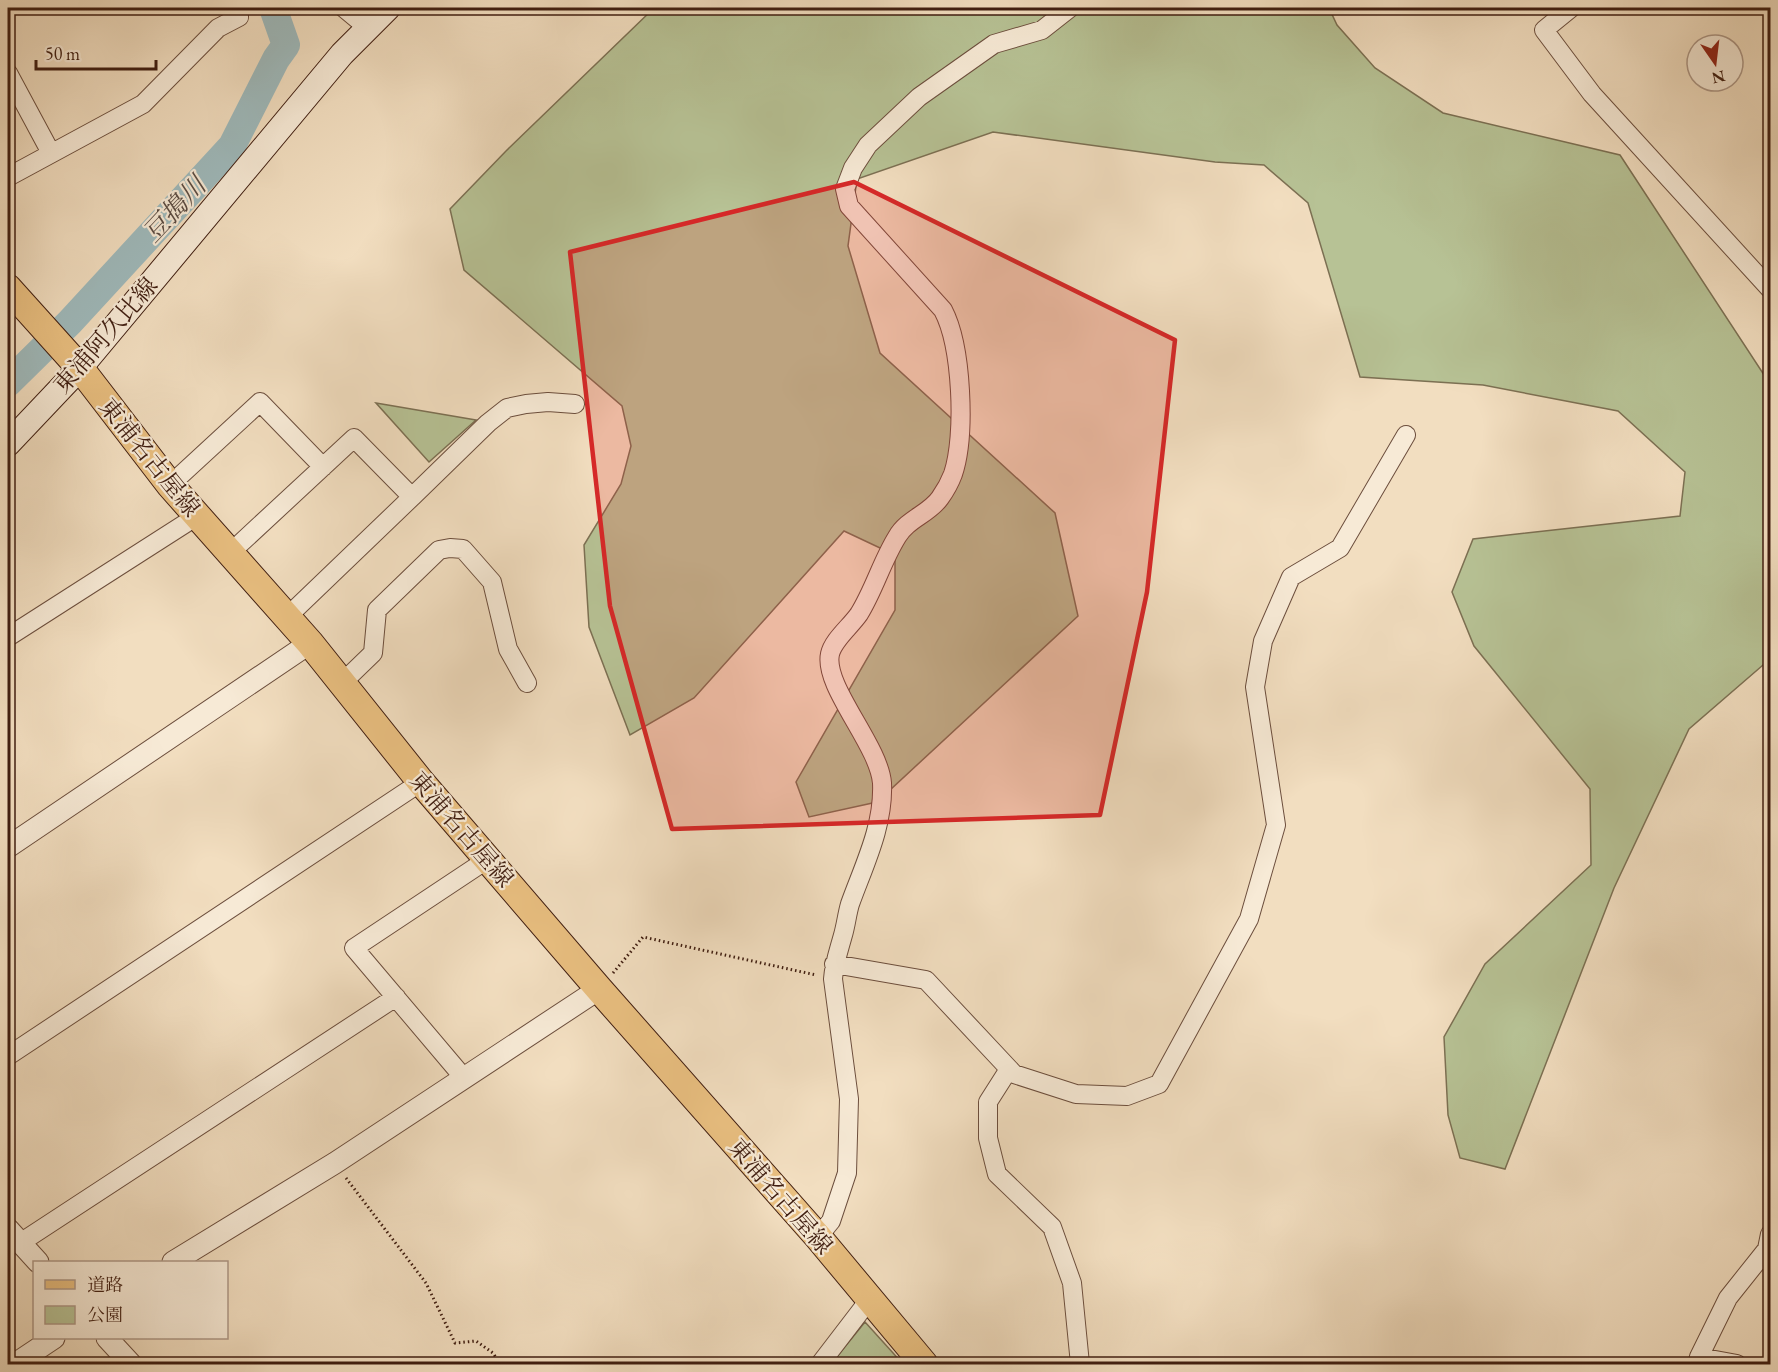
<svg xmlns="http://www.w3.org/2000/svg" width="1778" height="1372" font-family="'EB Garamond','Noto Serif JP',serif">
	<rect width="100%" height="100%" fill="#f2dec0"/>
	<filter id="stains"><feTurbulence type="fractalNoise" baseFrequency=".00333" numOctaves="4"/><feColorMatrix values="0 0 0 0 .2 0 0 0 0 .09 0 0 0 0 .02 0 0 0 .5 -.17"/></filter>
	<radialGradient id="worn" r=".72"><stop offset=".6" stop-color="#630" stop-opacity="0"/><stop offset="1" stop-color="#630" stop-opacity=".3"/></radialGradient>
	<path fill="#b7c295" stroke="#7c7053" stroke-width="1.5" d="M654 8H1329L1337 25 1375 68 1443 113 1620 155 1770 384V659L1689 729 1614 888 1505 1169 1460 1158 1448 1115 1444 1037 1485 964 1591 865 1590 789 1474 646 1452 592 1473 539 1680 516 1685 472 1618 411 1483 385 1360 377 1308 203 1264 165 1215 162 993 132 857 179 848 246 880 353 1055 513 1078 616 877 802 809 817 796 782 895 610V555L844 531 694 698 630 735 589 627 584 545 621 484 631 446 622 406 464 270 450 209 506 151Z
		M376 403 476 420 429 462Z
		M865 1322 903 1364H831Z"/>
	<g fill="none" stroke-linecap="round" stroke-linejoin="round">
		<path stroke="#9fbabc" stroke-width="28" d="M8 383 70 322 232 146 276 59 286 45 273 8"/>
		<g stroke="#6c4e3d" stroke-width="20">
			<path id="minor" d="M344 8 368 28
				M1571 8 1544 30 1592 94 1770 289
				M8 73 51 153
				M8 177 143 104 218 28 239 17 237 8
				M170 485 260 402 323 467
				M412 497 488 423 507 408 526 404 548 402 575 404
				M230 553 354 438 412 497 287 617
				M8 637 197 516
				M342 683 373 653 377 610 439 550 450 548 463 549 492 582 508 649 527 683
				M834 964 926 980 1014 1074 1076 1094 1127 1096 1159 1084 1249 919 1276 825 1255 687 1263 641 1291 577 1340 548 1406 435
				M8 1056 421 782
				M1009 1069 988 1102V1138L997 1174 1052 1227 1072 1283 1080 1364
				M464 1078 354 948 488 859
				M818 1237 831 1221 847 1173 849 1099 833 979C834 963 839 950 843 935 846 925 847 914 850 904 864 865 884 826 882 783 879 745 823 686 830 654 833 640 850 627 859 614 874 590 882 561 897 537 907 519 929 514 940 498 945 491 950 482 953 474 966 435 962 346 943 310L849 206 845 189 853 168 868 145 919 97 994 44 1042 30 1070 8
				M20 1243 396 997
				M1699 1357 1737 1364
				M820 1364 869 1300
				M1697 1364 1699 1357 1728 1298 1767 1249 1770 1234"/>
		</g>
		<g stroke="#6c4e3d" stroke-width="23">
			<path id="tertiary" d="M8 847 310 643
				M8 1229 38 1262
				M173 1262 335 1163 599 989
				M107 1338 131 1364
				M15 1364 54 1338"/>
		</g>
		<g stroke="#401e11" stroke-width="26">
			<path id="secondary" d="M8 444 80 368 342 54 388 8"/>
		</g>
		<g stroke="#401e11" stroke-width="29">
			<path id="primary" d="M8 288 80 368 170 485 310 643 421 782 599 989 818 1237 924 1364"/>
		</g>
		<path stroke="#401e11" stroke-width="3" stroke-dasharray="1.5 3" stroke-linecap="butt" d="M613 973 643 937 816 975
			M346 1178 426 1283 455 1343 476 1341 493 1353 500 1364"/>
		<use href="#minor" stroke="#f7ead6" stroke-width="18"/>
		<use href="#tertiary" stroke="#f7ead6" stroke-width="21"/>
		<use href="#secondary" stroke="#f7ead6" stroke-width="24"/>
		<use href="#primary" stroke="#e9bf80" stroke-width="27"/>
	</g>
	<path fill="#d62828" fill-opacity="0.2" stroke="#d62828" stroke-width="4.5" stroke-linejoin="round" d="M854 182 1175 340 1147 592 1100 815 672 829 610 606 570 252Z"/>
	<g text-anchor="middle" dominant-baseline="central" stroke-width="4.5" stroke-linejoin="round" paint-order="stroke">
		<g font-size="24" fill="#401e11" stroke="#f7ead6">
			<text transform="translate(105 335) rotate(-49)">東浦阿久比線</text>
			<text transform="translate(150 457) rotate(51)">東浦名古屋線</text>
			<text transform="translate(462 829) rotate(49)">東浦名古屋線</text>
			<text transform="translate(781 1196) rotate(49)">東浦名古屋線</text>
		</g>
		<g font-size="26" font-style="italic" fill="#5c4d44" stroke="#f7ead6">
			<text transform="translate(174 209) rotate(-47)">豆搗川</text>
		</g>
	</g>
	<rect width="1778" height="1372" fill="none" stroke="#f2dec0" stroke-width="30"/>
	<rect x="9" y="9" width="1760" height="1354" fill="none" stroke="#401e11" stroke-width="3"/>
	<rect x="15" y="15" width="1748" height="1342" fill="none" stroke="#401e11" stroke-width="1.5"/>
	<rect x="33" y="1261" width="195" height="78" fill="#f7ead6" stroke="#ae9887" stroke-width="1.5"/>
	<rect x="45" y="1280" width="30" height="9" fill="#e9bf80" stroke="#ae9887" stroke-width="1.5"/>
	<text x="87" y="1291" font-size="18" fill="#401e11">道路</text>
	<rect x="45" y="1306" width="30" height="18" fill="#b7c295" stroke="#ae9887" stroke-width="1.5"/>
	<text x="87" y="1321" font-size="18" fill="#401e11">公園</text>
	<g transform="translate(1715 63) rotate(166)"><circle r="28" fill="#f7ead6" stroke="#ae9887" stroke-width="1.5"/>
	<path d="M0-4.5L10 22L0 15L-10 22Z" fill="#8f2418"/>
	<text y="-9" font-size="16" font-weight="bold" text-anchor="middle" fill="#401e11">N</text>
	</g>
	<path d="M36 60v9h120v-9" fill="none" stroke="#401e11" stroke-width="3"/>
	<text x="45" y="60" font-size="18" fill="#401e11" stroke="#f7ead6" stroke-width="4.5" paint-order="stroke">50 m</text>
	<rect width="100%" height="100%" filter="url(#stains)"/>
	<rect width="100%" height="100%" fill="url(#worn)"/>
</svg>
